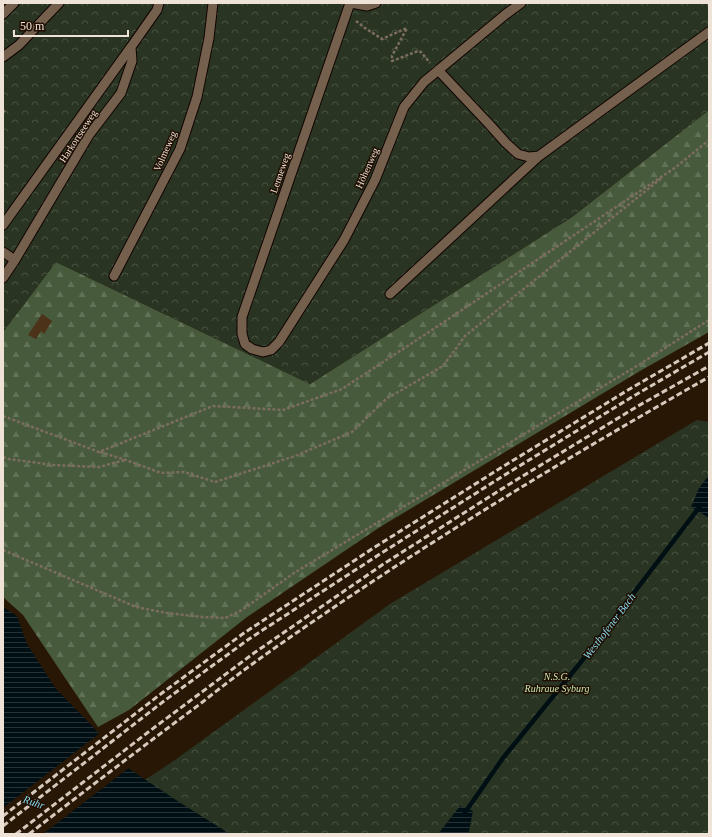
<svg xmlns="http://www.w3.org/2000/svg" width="712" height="837" font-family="Georgia,serif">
	<defs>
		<pattern id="forest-firs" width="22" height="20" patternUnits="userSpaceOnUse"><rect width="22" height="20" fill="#475a3b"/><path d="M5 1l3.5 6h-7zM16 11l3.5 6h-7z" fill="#627257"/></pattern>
		<pattern id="park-crowns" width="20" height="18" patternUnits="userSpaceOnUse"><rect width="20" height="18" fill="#293522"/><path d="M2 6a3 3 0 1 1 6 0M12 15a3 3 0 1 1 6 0" fill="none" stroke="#485241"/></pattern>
		<pattern id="water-rules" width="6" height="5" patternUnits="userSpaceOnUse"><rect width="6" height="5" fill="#000f14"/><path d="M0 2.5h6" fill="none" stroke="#263235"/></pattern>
	</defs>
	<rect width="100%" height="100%" fill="#291706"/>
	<path fill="url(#forest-firs)" d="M709 110V332L640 371 380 527 247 617 129 710 98 727 23 615 3 597V332L56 262 310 384 572 217Z"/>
	<path fill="url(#park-crowns)" d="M3 3H709V110L572 217 310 384 56 262 3 332Z
		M697 420 709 422V834H208L145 780 175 760 390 604Z"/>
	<path fill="url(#water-rules)" d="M709 475V518L691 507 699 488Z
		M3 607 17 616 27 644 56 689 95 729 128 768 179 802 230 834H3Z
		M460 806 473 811 469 832 467 834H438Z"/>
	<path fill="#291706" d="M101 732 130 767 43 834H3V808Z"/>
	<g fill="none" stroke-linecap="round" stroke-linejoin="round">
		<path stroke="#000f14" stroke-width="4.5" d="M464 814 503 758 581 662 701 505"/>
	</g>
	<path fill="#4c3219" d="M42 314 52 321 44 334 41 331 36 339 28 335Z"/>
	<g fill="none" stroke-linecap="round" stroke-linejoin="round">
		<g stroke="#100300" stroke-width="11">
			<path id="lane" d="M350 3 242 317V334L245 344 252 349 263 352 271 350 279 342 344 240 375 180 404 107 424 82 506 14 521 3
				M351 3 367 6 376 3
				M3 14 14 3
				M3 57 19 45 59 3
				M438 70 489 124 506 143 518 154 529 157 539 156
				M3 225 131 47
				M3 252 15 260
				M114 276 180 149 197 97 209 38 213 3
				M3 278 15 260 89 135 121 93 132 61 131 47 157 10 159 3
				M390 294 539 156 709 32"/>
		</g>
		<path stroke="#7c6d5e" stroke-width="2.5" stroke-dasharray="3 2" stroke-linecap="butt" d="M356 21 365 28 382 39 407 28 392 56V61L418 51 421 52 430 63
			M3 110 5 113 3 114
			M3 416 99 452 213 406 283 410 342 389 438 326 676 167 709 140
			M100 452 126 460 161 473 184 472 215 482 295 456 352 432 386 399 443 366 465 336 663 177
			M3 457 9 459 53 465 99 467 125 460
			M3 550 136 607 167 613 202 617 225 618 242 610 294 573 640 364 709 320"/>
		<use href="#lane" stroke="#75604d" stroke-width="9"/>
		<path stroke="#d6c9bd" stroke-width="3" stroke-dasharray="6 3" stroke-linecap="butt" d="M3 816 162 693 244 633 375 547 499 469 628 390 709 343
			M3 826 164 701 249 639 380 554 503 476 632 397 709 352
			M16 834 147 733 254 653 385 563 508 485 638 406 709 366
			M29 834C86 790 142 747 200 704 220 688 241 672 262 657 406 555 556 464 709 377"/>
	</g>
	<g text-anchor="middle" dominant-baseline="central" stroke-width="3" stroke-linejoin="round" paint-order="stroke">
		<g font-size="10" fill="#efe3d8" stroke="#1f0e01">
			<text transform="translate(78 136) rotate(-57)">Harkortseeweg</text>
			<text transform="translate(165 151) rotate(-66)">Volmeweg</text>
			<text transform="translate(367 168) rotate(-66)">Höhenweg</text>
			<text transform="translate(280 173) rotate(-71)">Lenneweg</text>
		</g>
		<g font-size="10" font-style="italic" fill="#c7eab1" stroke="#1f0e01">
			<text x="557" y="676">N.S.G.<tspan x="557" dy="12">Ruhraue Syburg</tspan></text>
		</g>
		<g font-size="11" font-style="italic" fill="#88d9ee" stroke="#1f0e01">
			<text transform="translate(609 626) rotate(-53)">Westhofener Bach</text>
			<text transform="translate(34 802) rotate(19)">Ruhr</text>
		</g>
	</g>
	<rect width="712" height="837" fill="none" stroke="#efe3d8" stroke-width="8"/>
	<path d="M14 30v6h114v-6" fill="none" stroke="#efe3d8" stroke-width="2"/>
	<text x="20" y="30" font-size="12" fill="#efe3d8" stroke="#1f0e01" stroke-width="3" paint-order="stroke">50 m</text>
</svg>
